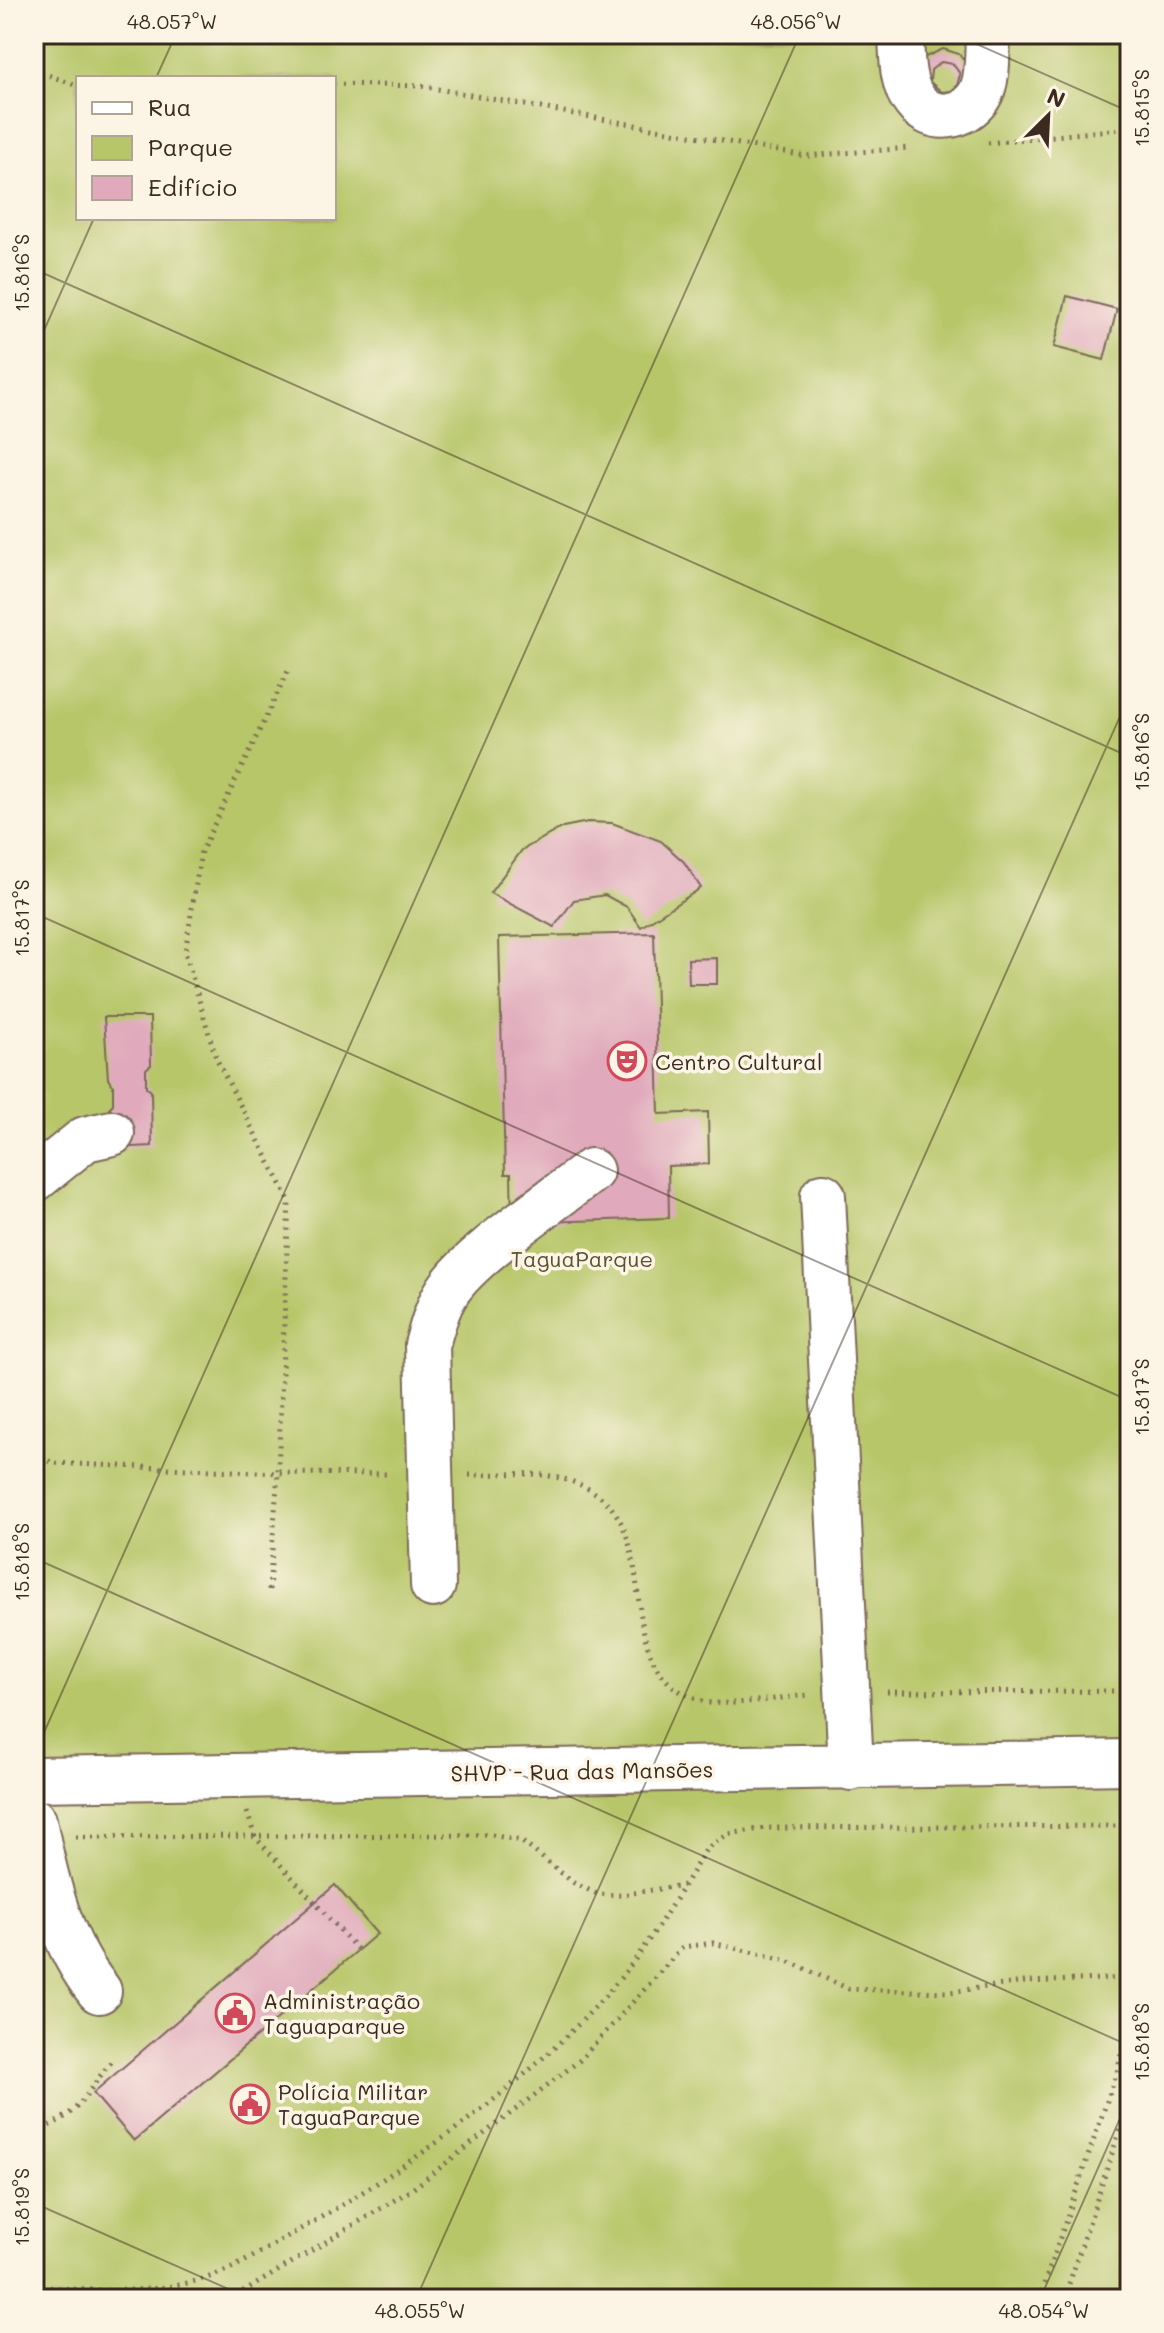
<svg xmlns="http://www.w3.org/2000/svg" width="1164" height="2333" font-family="Mali,sans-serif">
	<rect width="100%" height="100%" fill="#fcf5e5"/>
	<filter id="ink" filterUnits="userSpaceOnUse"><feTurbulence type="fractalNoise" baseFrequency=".0125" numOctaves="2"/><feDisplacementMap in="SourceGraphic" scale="16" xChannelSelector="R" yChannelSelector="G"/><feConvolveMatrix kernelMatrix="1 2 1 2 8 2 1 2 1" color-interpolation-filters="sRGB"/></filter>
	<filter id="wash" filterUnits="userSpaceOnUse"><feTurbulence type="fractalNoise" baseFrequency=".006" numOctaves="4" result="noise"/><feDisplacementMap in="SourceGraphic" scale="32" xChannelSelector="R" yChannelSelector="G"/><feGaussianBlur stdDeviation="1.8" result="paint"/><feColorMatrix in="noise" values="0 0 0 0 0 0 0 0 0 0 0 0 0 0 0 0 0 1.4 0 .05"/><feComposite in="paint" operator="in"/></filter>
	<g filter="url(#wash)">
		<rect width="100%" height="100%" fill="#f5dfc4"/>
		<path fill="#b7c669" stroke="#797844" stroke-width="2" fill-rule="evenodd" d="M34 34H1130V2299H34ZM78 78H334V218H78Z"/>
		<g id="blocks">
			<path fill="#e0aabc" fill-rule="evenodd" d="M943 49 959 54 966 63 967 90 929 100 923 58ZM941 62 953 64 960 74 957 86 951 91 942 92 930 82 931 70Z
				M1067 296 1117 309 1104 360 1054 347Z
				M588 822 612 823 661 841 684 862 701 888 641 927 627 907 605 895 574 900 554 927 490 893 522 850 563 827Z
				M654 933 659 1114 708 1112 709 1164 668 1166 669 1218 512 1223 511 1174H505L499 937Z
				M717 958V984H689L688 959Z
				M104 1017H150L151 1065 146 1069V1087L151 1091 152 1146 113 1148 109 1108 113 1104V1085L108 1079Z
				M335 1885 377 1934 134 2141 93 2093Z"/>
		</g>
	</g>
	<g filter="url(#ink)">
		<use href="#blocks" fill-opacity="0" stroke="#7c6958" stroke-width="2"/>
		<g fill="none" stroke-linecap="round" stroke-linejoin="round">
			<g stroke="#7c6958" stroke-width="48">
				<path id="minor" d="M901 34C902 55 901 84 915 101 932 124 965 118 979 96 989 81 987 52 988 34
					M34 1180 85 1139 112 1133
					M823 1196 851 1768
					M433 1585 427 1345C432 1327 437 1308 447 1292 470 1255 553 1201 591 1171
					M34 1779 1130 1762
					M34 1821C46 1881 60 1943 99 1991"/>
			</g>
			<path stroke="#7c6958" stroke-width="5" stroke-dasharray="2 6" stroke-linecap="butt" d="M34 70 78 86
				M334 84 421 86 805 156 910 148
				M988 143 1130 128
				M34 1454 53 1463 278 1473 391 1474
				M469 1475C496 1475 528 1471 555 1477 690 1504 589 1670 705 1702 726 1707 785 1697 809 1695
				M269 1590 278 1473 289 1200 216 1058 185 952 201 852 289 669
				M887 1692 1130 1691
				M247 1812 255 1837 359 1951
				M76 1837 492 1835 521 1841 574 1883 597 1894 621 1895 683 1885
				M34 2131C82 2116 83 2095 112 2061
				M34 2286C90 2291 148 2295 203 2279 234 2270 262 2251 290 2235 405 2171 540 2077 623 1975 655 1935 680 1891 707 1848L728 1834 766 1828 1130 1826
				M220 2299 240 2294 411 2190 580 2060 683 1947 713 1943 788 1961 849 1989 949 1992 1025 1982 1130 1978
				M1039 2299 1118 2069 1130 2011
				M1064 2299 1130 2099"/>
			<use href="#minor" stroke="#fff" stroke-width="44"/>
		</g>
	</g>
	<path fill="none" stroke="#3b2a1e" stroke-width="2" stroke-opacity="0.45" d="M954 34 1130 112M156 78 176 34M34 269 1130 757M34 353 94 218M34 913 1130 1401M34 1558 1130 2046M34 1755 800 34M34 2203 251 2299M416 2299 1130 694M1040 2299 1130 2096"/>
	<defs>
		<g id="theatre-ring" transform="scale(2)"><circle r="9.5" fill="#fcf5e5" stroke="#d1495b" stroke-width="1.5"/><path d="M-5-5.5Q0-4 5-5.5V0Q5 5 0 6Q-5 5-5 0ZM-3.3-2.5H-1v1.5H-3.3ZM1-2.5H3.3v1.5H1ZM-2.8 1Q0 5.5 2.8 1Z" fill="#d1495b"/></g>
		<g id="civic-ring" transform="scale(2)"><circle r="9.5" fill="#fcf5e5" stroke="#d1495b" stroke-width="1.5"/><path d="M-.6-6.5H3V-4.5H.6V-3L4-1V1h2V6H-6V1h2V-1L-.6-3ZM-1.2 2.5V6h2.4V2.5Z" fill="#d1495b"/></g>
	</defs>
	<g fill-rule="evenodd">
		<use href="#theatre-ring" x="627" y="1061"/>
		<use href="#civic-ring" x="235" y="2013"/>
		<use href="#civic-ring" x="250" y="2104"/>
	</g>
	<g text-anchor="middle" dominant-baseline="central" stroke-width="7" stroke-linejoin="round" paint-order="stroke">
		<g font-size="22" fill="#3b2a1e" stroke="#fcf5e5" text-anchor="start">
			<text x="655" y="1061">Centro Cultural</text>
			<text x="263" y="2000">Administração<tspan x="263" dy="25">Taguaparque</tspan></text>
			<text x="278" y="2091">Polícia Militar<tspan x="278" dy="25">TaguaParque</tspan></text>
		</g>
		<g font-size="22" fill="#5a5131" stroke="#fcf5e5">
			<text x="582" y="1258">TaguaParque</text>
		</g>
		<g font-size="22" fill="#3b2a1e" stroke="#fcf5e5">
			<text transform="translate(582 1771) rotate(-1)">SHVP - Rua das Mansões</text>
		</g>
	</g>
	<rect width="1164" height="2333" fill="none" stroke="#fcf5e5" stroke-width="88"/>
	<rect x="76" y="76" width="260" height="144" fill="#fcf5e5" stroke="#afa495" stroke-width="2"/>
	<rect x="92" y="102" width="40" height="12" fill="#ffffff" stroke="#afa495" stroke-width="2"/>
	<text x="148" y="116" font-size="24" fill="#3b2a1e">Rua</text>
	<rect x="92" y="136" width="40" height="24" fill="#b7c669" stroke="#afa495" stroke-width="2"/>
	<text x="148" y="156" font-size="24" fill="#3b2a1e">Parque</text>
	<rect x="92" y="176" width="40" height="24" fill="#e0aabc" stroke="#afa495" stroke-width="2"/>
	<text x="148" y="196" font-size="24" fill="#3b2a1e">Edifício</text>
	<g transform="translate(1048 116) rotate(24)" stroke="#fcf5e5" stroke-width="6" paint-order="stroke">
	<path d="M0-6L14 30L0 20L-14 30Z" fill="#3b2a1e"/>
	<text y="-12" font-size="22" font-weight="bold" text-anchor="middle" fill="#3b2a1e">N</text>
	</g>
	<rect x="44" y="44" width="1076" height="2245" fill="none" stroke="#3b2a1e" stroke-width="3"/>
	<g font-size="20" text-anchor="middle" fill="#3b2a1e">
		<text x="172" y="29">48.057°W</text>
		<text x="796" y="29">48.056°W</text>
		<text transform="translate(1142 108) rotate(-90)" y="7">15.815°S</text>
		<text transform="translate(22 273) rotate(-90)" y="7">15.816°S</text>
		<text transform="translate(1142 752) rotate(-90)" y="7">15.816°S</text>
		<text transform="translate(22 918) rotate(-90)" y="7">15.817°S</text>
		<text transform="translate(1142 1397) rotate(-90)" y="7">15.817°S</text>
		<text transform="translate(22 1562) rotate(-90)" y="7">15.818°S</text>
		<text transform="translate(1142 2042) rotate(-90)" y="7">15.818°S</text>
		<text transform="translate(22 2207) rotate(-90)" y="7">15.819°S</text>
		<text x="420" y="2318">48.055°W</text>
		<text x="1044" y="2318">48.054°W</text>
	</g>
</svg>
